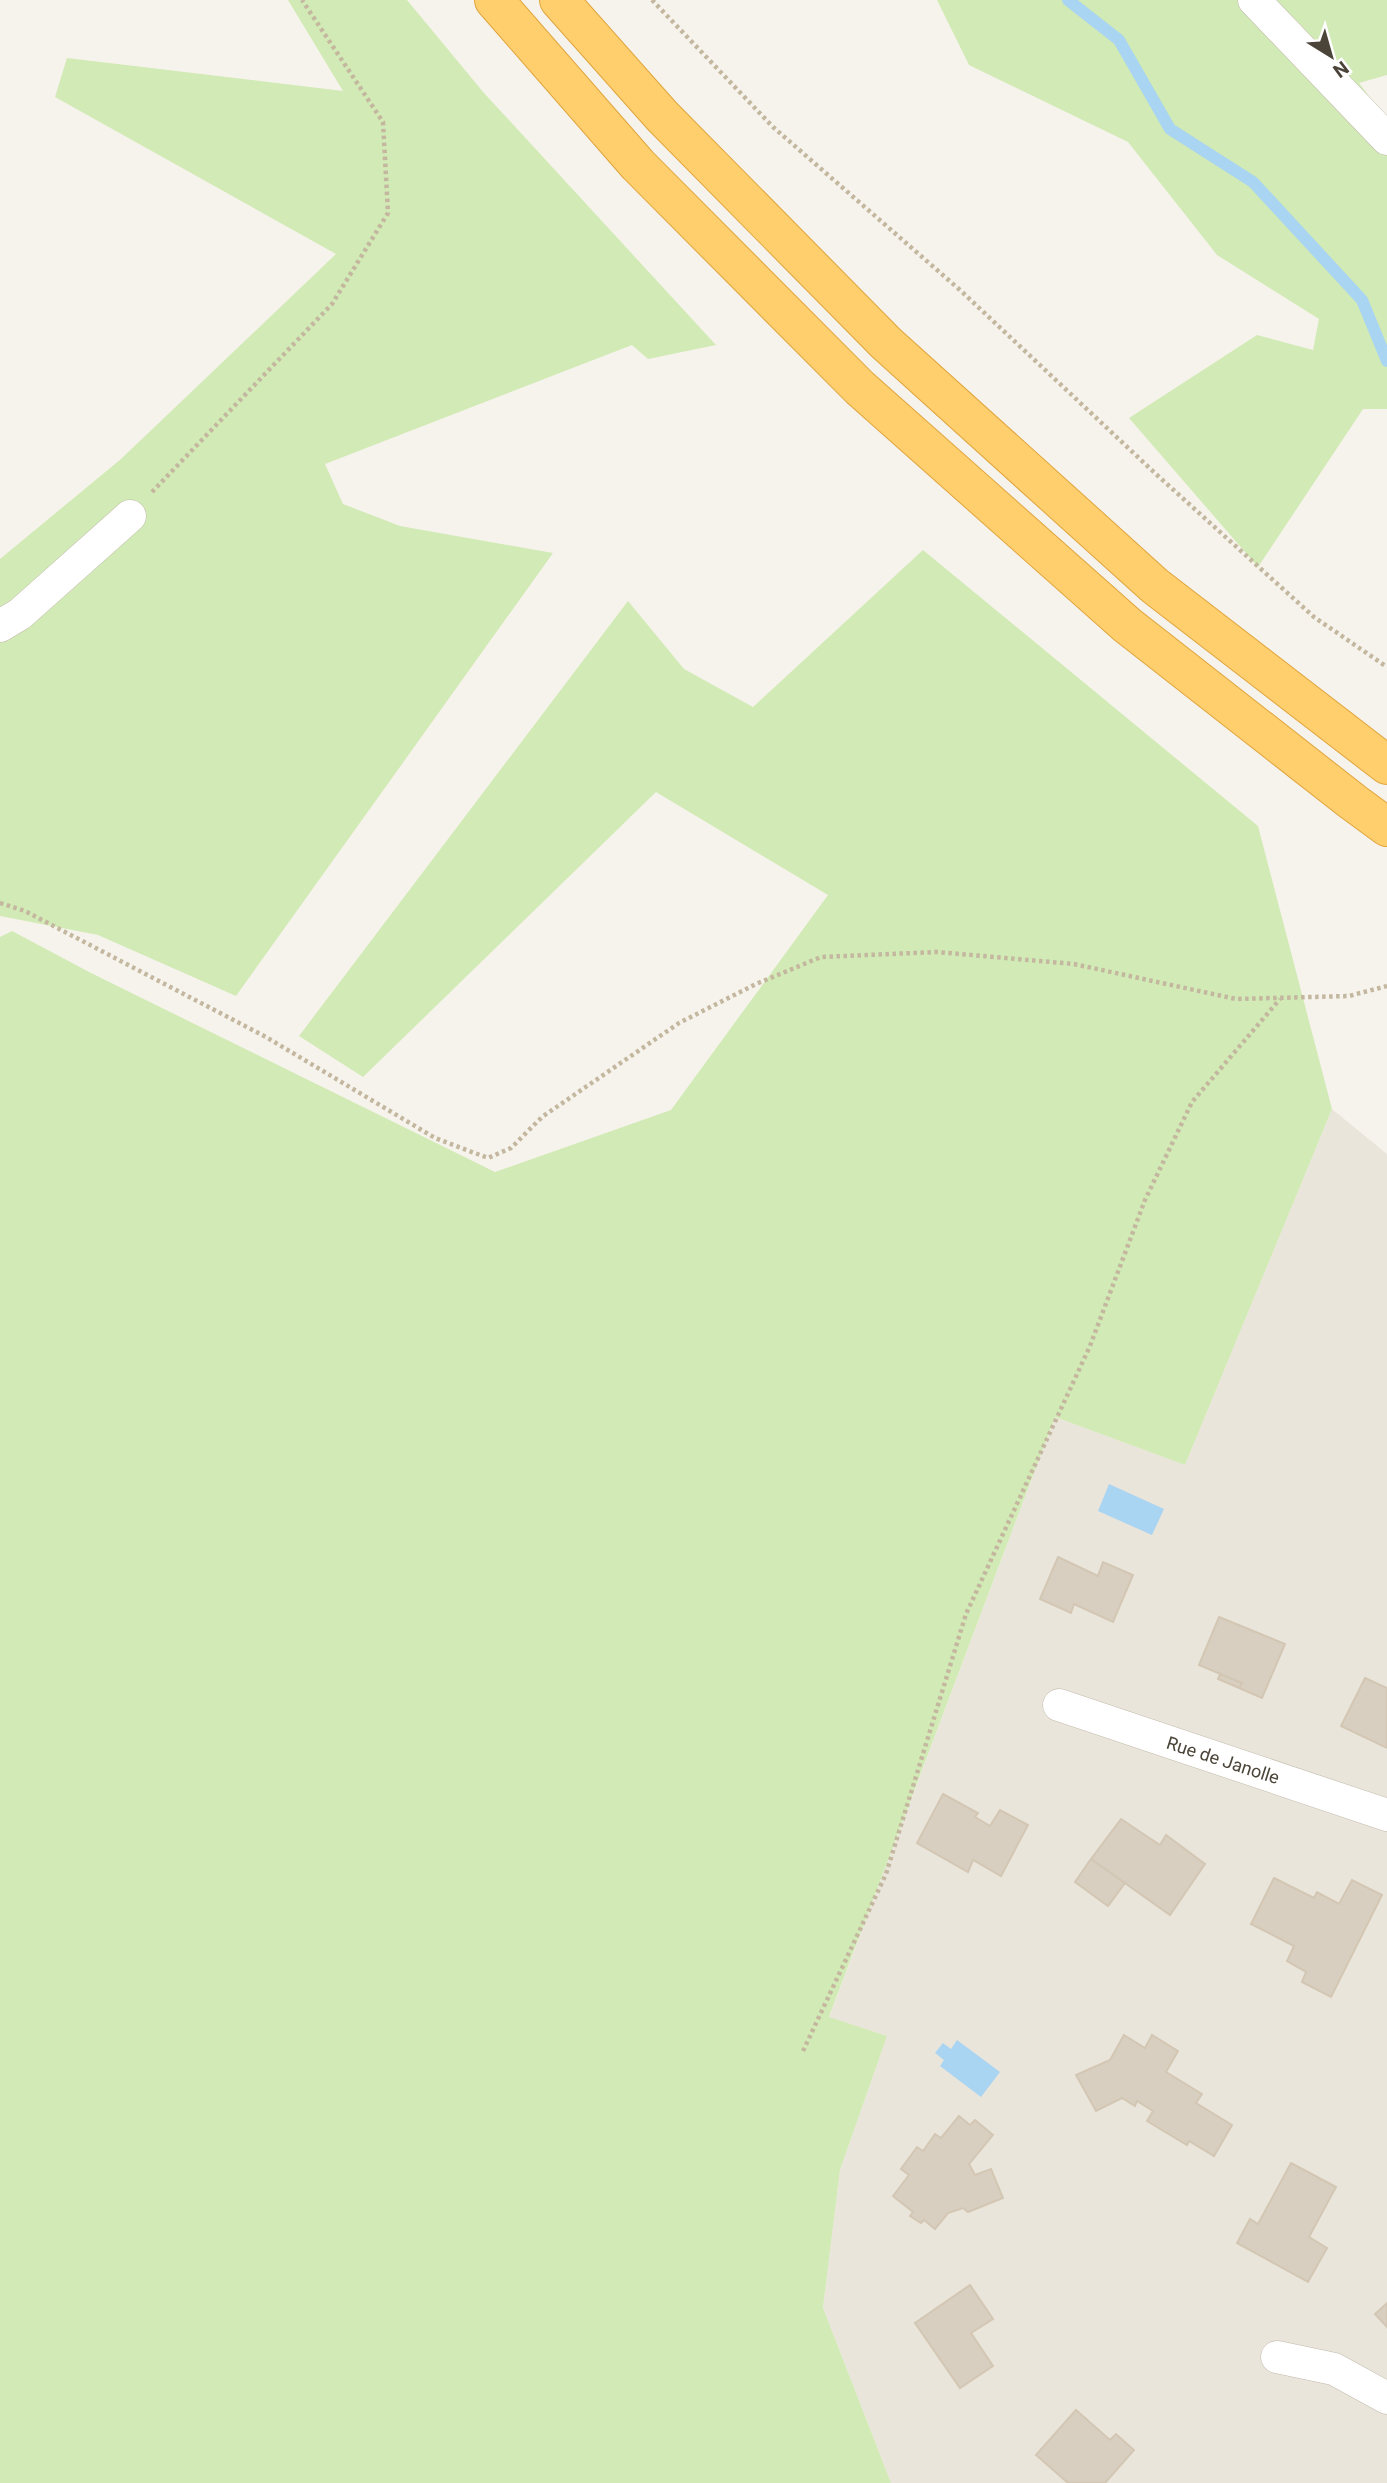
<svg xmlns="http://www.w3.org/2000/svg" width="1387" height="2483" font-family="Roboto,sans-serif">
	<rect width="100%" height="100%" fill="#f6f3ec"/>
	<path fill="#eae5da" d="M1332 1109 1387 1154V2483H891L823 2308 840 2170 887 2036 829 2018 1055 1417 1185 1465Z"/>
	<path fill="#d2eab5" d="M288 0H407L484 93 716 345 648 359 632 345 325 464 343 504 400 526 553 553 236 996 98 935 0 916V559L121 459 336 254 55 97 67 58 343 91Z
		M937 0H1387V75L1359 83 1387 120V409H1363L1258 567 1129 418 1257 335 1313 350 1319 319 1217 255 1128 142 969 65Z
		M923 550 1258 826 1332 1109 1185 1465 1055 1417 829 2017 887 2036 840 2170 823 2308 891 2483H0V937L12 931 91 973 495 1172 671 1110 828 895 656 792 363 1077 299 1036 628 601 684 669 753 707Z"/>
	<path fill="#a9d4f2" d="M1109 1484 1164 1509 1152 1535 1098 1511Z
		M957 2040 1000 2072 981 2097 940 2066 944 2060 935 2053 943 2043 951 2049Z"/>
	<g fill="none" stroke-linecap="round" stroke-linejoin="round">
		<path stroke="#a9d4f2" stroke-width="12" d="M1068 0 1119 40 1170 129 1253 182 1362 300 1387 361"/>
	</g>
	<path fill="#d8cfc1" stroke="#d3c7b4" stroke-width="2" d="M1058 1557 1098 1576 1103 1562 1133 1575 1113 1622 1074 1604 1071 1613 1040 1599Z
		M1219 1617 1285 1644 1262 1698 1239 1688 1242 1683 1199 1665Z
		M1220 1674 1242 1683 1239 1688 1218 1679Z
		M1365 1678 1387 1688V1748L1341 1726Z
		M943 1794 978 1813 975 1817 990 1826 1000 1810 1028 1825 1001 1876 973 1860 968 1872 917 1843Z
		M1121 1819 1160 1845 1166 1835 1205 1864 1170 1915 1091 1859Z
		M1091 1859 1125 1883 1108 1906 1075 1882Z
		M1274 1878 1314 1898 1317 1892 1339 1904 1352 1880 1382 1895 1331 1997 1302 1982 1306 1972 1287 1961 1294 1946 1251 1924Z
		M1124 2035 1145 2048 1152 2035 1178 2051 1166 2072 1202 2094 1196 2103 1232 2125 1214 2156 1189 2141 1187 2145 1147 2121 1153 2111 1137 2101 1135 2106 1122 2098 1096 2111 1076 2075 1110 2060Z
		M959 2116 970 2125 975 2120 993 2135 969 2164 975 2175 991 2169 1003 2198 968 2212 963 2208 948 2213 935 2229 924 2220 921 2223 910 2216 913 2212 893 2196 909 2175 901 2169 917 2147 923 2151 935 2134 941 2138Z
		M1291 2163 1336 2187 1309 2237 1327 2248 1308 2282 1237 2243 1250 2219 1258 2224Z
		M970 2285 993 2319 971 2333 993 2366 960 2388 915 2323Z
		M1387 2303V2327L1375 2314Z
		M1076 2410 1110 2440 1116 2434 1134 2450 1105 2483H1068L1036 2455Z"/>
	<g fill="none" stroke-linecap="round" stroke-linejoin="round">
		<g stroke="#c2bbae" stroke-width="33">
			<path id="street" d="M1254 0 1387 139
				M0 626 20 614 130 516
				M1059 1705 1387 1815
				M1277 2357 1334 2369 1387 2398"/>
		</g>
		<g stroke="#e0a43c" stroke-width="40">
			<path id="highway" d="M494 0 638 165 860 388 1127 625 1353 802 1387 827
				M559 0 662 116 886 343 1155 586 1387 765"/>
		</g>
		<path stroke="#c4b79f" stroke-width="4.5" stroke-dasharray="3.5 3.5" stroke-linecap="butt" d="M652 0 773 127 960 290 1157 475 1314 617 1387 667
			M152 492 332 304 388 213 383 122 302 0
			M0 903 25 911 266 1037 435 1138 488 1158 511 1148 542 1117 679 1023 756 984 821 957 937 952 1074 964 1236 999 1349 996 1387 986
			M803 2051 886 1874 966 1614 1090 1346 1145 1200 1192 1102 1280 999"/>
		<use href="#street" stroke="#fff" stroke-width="32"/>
		<use href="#highway" stroke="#ffcf6e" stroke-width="38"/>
	</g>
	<g text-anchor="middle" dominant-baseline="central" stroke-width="7" stroke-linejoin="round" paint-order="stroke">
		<g font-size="18" fill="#4b4439" stroke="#fff">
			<text transform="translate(1223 1760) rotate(18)">Rue de Janolle</text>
		</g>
	</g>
	<g transform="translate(1331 56) rotate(143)" stroke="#ffffff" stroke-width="5" paint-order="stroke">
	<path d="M0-5L12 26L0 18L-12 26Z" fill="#4b4439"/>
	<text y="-10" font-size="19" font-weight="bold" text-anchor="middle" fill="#4b4439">N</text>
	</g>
</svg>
